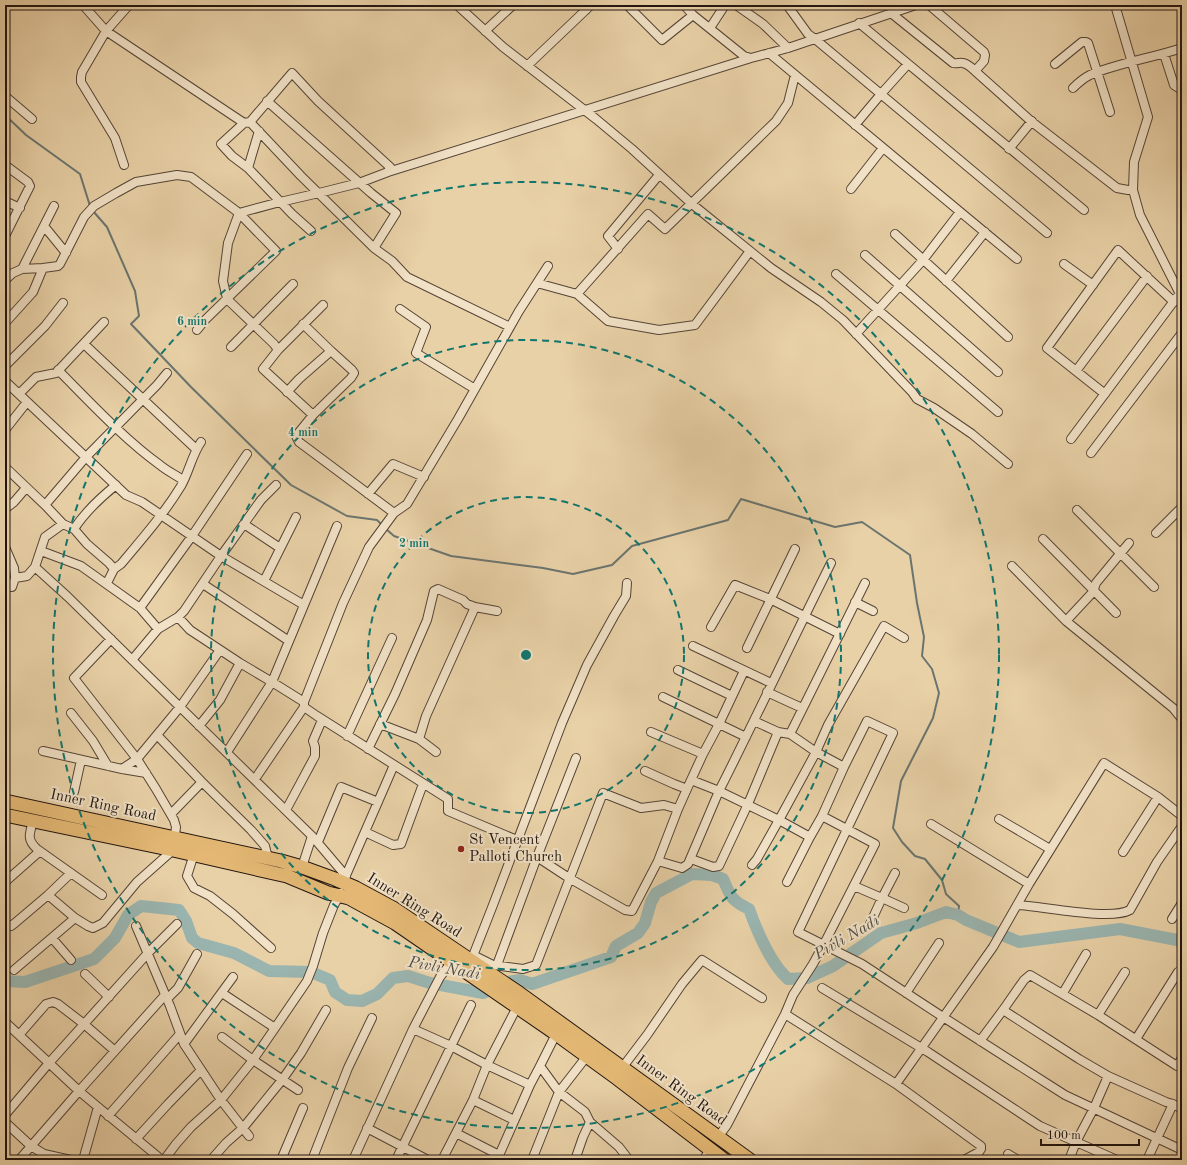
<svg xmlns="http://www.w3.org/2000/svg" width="1187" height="1165" font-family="'Old Standard TT',serif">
	<rect width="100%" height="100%" fill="#e9d1a7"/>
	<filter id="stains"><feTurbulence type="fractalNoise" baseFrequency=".005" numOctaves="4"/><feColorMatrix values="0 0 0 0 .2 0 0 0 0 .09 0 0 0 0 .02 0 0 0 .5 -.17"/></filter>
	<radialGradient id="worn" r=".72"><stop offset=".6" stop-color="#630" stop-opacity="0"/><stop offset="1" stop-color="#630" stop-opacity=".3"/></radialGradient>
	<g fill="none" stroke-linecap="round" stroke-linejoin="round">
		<path stroke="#6a7570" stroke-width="2" d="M5 115 26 135 80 174 90 206
			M93 211 107 227 135 291 139 316 131 324 191 387 291 485 347 516 377 520 383 526
			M386 529 394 536 451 556 543 568 573 574 612 565 632 546 728 520 741 499 835 527 862 522 910 555 917 603 924 637 922 656 932 669 939 693 933 718 901 781 893 828 902 842 915 856 925 859 942 880 946 894 959 906 958 915"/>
		<path stroke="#9ab5b0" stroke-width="12" d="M5 981 25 982 94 959 115 938 128 915 141 906 179 910 186 921 192 938 198 943 234 953 269 971 311 972 330 980 335 992 347 1000 362 1001 377 994 393 978 408 976 430 983 483 993 507 982 520 980 532 984 611 957 616 946 638 933 645 923 651 902 656 893 692 874 712 875 723 879C731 897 731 900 749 909 757 931 771 964 788 979L807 978 833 966 881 933 917 923 946 912 958 915 966 920 1019 942 1120 929 1182 941"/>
		<g stroke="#544436" stroke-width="10">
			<path id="minor" d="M83 5 106 31 82 72 81 77V82L115 138 124 165
				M129 5 106 31 244 123 250 122 292 73 318 101 390 167 388 172 359 183 319 193 280 202 239 213 228 243 223 281 227 299 274 344 278 350
				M457 5 503 47 596 119 632 149 692 204 771 268 821 302 843 320 912 392 917 399 934 408 972 434 1008 464
				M579 5 586 10
				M627 5 662 40 693 15
				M684 5 693 15 744 56 751 58 788 48 916 5
				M736 5 763 24 788 48
				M787 5 808 34 815 39 1047 233
				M929 5 984 52 985 55 984 61 975 71
				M1115 5 1148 117 1134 162 1133 190 1140 215 1182 298
				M891 13 953 63C957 64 960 62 963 63 968 64 972 68 975 71L1032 122 1117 188 1128 190H1133
				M859 23 1084 210
				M710 28 725 5
				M485 31 513 5
				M769 53 1017 259
				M1164 54 1174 85 1182 90
				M1055 64 1082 42H1086L1088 43 1110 112
				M527 66 591 5
				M1073 88C1078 83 1084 78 1090 75 1118 63 1152 58 1182 48
				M5 96 32 119
				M250 122 301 176 374 248 396 213 371 193 267 101
				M244 123 221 144 232 156 248 168 292 214 311 231
				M855 125 881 94 908 64
				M1009 149 1032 121
				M5 165 28 182 30 186 5 236
				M248 168 259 131
				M388 172 751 58
				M851 189 883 148
				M5 201 20 208
				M44 226 66 253
				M895 234 1008 337
				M374 248 392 261 407 277 510 327
				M618 249 608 236 659 175
				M865 255 998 372
				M1064 264 1093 285
				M43 268 58 266 60 264 84 217 94 206 116 193 136 182 177 175 191 177 239 213 276 251 205 320 197 330
				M22 269 54 206
				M836 274 998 412
				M5 280 13 273 22 269 43 268 33 292 5 323
				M946 281 985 232
				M537 283 577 294 608 321 659 330 695 325 750 251
				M577 294 648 214 665 229 776 121 788 103 795 75
				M400 309 426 327 416 353 475 389
				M303 324 331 351 352 370 354 373 351 378 313 415 296 436 299 442 394 513
				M856 334 923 260 960 212
				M84 344 196 449
				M231 347 293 284
				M5 366 45 326 63 303
				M58 370C91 403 123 438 160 465 167 471 176 475 183 480
				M1076 371 1147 276
				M5 381 126 495 142 502 221 556 304 605
				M287 392 299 379 331 351
				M19 394 36 377 56 373 104 322
				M1105 394 1047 348 1118 250 1174 302
				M313 415 263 369 278 350 323 305
				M5 430 27 402
				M1071 439 1177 297
				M1091 453 1182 333
				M5 467 45 505 86 457 157 385 167 373
				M368 494 393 464 424 477
				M45 505 63 524 74 529C85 512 100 498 116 485
				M5 509 14 502 26 488
				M1077 510 1154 587
				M244 524 280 548
				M74 529 87 544 109 563 114 569
				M1156 533 1182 507
				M1043 539 1116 613
				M5 547 14 568 15 578 12 587 5 586
				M41 551 81 566 140 608 158 629
				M1012 566 1066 621 1173 708 1182 719
				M35 567 68 597 180 707 312 836 346 876
				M15 578 27 576 35 567 45 537 63 524
				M264 581 296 517
				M107 583 114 569 121 564C142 539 164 514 181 486 189 472 192 455 201 442
				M203 584 289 641
				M855 602 873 611
				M140 608 192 536 247 454
				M178 617 190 630 240 663 272 682 304 702V707L317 716 448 799V811L517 840
				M1066 621 1093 592 1096 583 1129 543
				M711 627 735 585 770 599 840 634
				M111 639 74 678 137 759 122 769
				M693 646 771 683
				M747 648 795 549
				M132 660 158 629 178 617 184 611 221 556 261 500 276 485
				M678 670 732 696
				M767 692 802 708
				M663 697 746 737
				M304 702 343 603 369 547 394 513 407 504 458 419 519 311 548 266
				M71 713 93 741 108 766
				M754 721 778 732 790 734 865 583
				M380 724 419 739 426 716 475 607 497 611
				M199 726 220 700 240 663
				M651 732 703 754
				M790 734 816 752 779 820 810 837 822 816
				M157 735 202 782 251 830 265 846 268 858
				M347 736 392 638
				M419 739 436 752
				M368 749 395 694 427 620 434 591 438 589 463 600 467 604 475 607
				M43 751 122 769 146 773
				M227 752 272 682 337 526
				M844 767 867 721 893 733 798 932 862 964 943 1017 1065 1095 1182 1150
				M645 771 674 784 687 789
				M255 779 304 707
				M691 780 703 754 719 724 744 671
				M74 792 81 760
				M286 810 315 756V747L313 741 322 720
				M171 814 202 782
				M999 819 1050 849
				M33 821C30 833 26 839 37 849L102 895
				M931 824 1029 884
				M365 832 393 845 401 844 423 784
				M318 842 341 787 378 802
				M1123 852 1158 797 1182 816
				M194 854 187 876 194 888 210 896 233 914 271 948
				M537 857 569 878 625 910 632 911 658 861 682 868 688 864 719 791 779 820 757 859 752 865
				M691 859 713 867 719 866 748 804 778 732
				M658 861 678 809 691 780 719 791C757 716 793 639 831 563
				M302 867 312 836
				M344 880 394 765
				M5 882 40 851
				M787 882 810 837
				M854 886 882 898 895 873
				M48 895 71 873
				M1017 905C1042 906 1110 921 1130 910L1157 862 1182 826
				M1172 919 1182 903
				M5 923 11 926 15 923 48 895 75 918 88 926 93 928 103 923 137 882 173 850 176 827 174 820 156 789 137 759 180 707 220 650
				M136 926 170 1006 184 1044 221 1100 249 1136
				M869 926 882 898 904 908
				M52 938 71 960
				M473 955 493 965 523 969 536 965 603 793 641 808 664 805 678 809
				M454 959 440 977 413 1029 451 1046 487 1065 530 1085 497 1160
				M471 961 493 905 562 723 587 665 614 616 626 596 627 583
				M497 965 537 857 576 758
				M14 970 75 918
				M85 974 109 997
				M822 988 928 1052 1040 1126 1117 1160
				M222 993 275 1028 253 1060 298 1090
				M906 993 939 943
				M1063 993 1086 954
				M165 995 79 1091 49 1063 148 953 177 924
				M167 999 178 988 197 954
				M1003 1010 1079 1059 1108 1076 1166 1102 1173 1104 1182 1109
				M785 1014 793 995 813 964 824 944 875 844 822 816 844 767 816 752 828 725 884 626 904 638
				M1098 1015 1125 972
				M5 1022 49 1063 5 1115
				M275 1028 307 981 313 966 323 933 334 905 341 893
				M556 1034 540 1066 559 1092 585 1112 590 1122 619 1147 629 1160
				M19 1035 46 1004 53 1002 58 1004 84 1024 115 1051
				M1136 1039 1178 972
				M980 1041 1003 1010 1024 980 1030 975 1098 1015 1177 1066 1182 1058
				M184 1044 233 977
				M622 1068 647 1035 682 984 702 960 762 998
				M896 1084 993 947 1029 884 1104 763 1158 797
				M530 1085 540 1066
				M473 1100 514 1120
				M108 1116 180 1034
				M5 1122 31 1146 44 1154 71 1160
				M367 1128 428 1160
				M456 1133 499 1155
				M718 1137 727 1125 785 1014 896 1084 981 1146V1149L979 1152 964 1160
				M136 1139 168 1104 201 1070
				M1008 1154 1018 1160
				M19 1160 79 1091 98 1107 162 1160
				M83 1160 98 1107
				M164 1160 176 1144 191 1127 221 1100 253 1060 222 1037
				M211 1160 226 1143 243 1128 282 1080 301 1053 326 1010
				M281 1160 303 1108
				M312 1160 348 1068 372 1018
				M353 1160 413 1029
				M396 1160 471 1005
				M442 1160 473 1100 487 1065 517 1007
				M532 1160 559 1092 587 1056
				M575 1160 583 1137 590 1122
				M703 1160 710 1150
				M1069 1160 1076 1142 1094 1108 1108 1076
				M1147 1160 1173 1104"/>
		</g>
		<g stroke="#221510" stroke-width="15">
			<path id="trunk" d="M5 801 281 861 302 867 335 879 356 888 393 908 519 993 750 1160
				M5 815 173 850 287 876 328 893 349 898 395 923 552 1031 618 1079 724 1160"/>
		</g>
		<use href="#minor" stroke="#f1e1c6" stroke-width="8"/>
		<use href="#trunk" stroke="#e4b874" stroke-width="13"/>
	</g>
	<g fill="none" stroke="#0f766e" stroke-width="2" stroke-dasharray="7 5">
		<circle cx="526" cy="655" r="158"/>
		<circle cx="526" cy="655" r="315"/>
		<circle cx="526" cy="655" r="473"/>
	</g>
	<circle fill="#8f2418" stroke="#f1e1c6" stroke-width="1.5" cx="461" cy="849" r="4"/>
	<g text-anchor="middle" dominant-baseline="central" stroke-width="4" stroke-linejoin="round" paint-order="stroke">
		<g font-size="15" fill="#221510" stroke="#f1e1c6">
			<text transform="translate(103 806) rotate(12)">Inner Ring Road</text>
			<text transform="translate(414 906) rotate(32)">Inner Ring Road</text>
			<text transform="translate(681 1091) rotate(36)">Inner Ring Road</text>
		</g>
		<g font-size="15" fill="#221510" stroke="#f1e1c6" text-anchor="start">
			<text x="469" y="840">St Vencent<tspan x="469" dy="17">Palloti Church</tspan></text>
		</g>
		<g font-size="16" font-style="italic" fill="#4c4d48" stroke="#f1e1c6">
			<text transform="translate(847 938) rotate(-30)">Pivli Nadi</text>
			<text transform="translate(444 969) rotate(10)">Pivli Nadi</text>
		</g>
	</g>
	<circle cx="526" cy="655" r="6" fill="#0f766e" stroke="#f1e1c6" stroke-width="2"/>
	<g font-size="12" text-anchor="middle" font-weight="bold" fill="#0f766e" stroke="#f1e1c6" stroke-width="4" stroke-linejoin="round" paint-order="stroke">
		<text x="192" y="325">6 min</text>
		<text x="303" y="436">4 min</text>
		<text x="414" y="547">2 min</text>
	</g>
	<rect width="1187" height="1165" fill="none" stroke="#e9d1a7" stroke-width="20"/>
	<rect x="6" y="6" width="1175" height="1153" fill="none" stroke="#221510" stroke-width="2"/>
	<rect x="10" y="10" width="1167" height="1145" fill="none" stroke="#221510"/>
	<path d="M1041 1139v6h98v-6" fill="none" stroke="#221510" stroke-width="2"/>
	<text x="1047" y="1139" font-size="12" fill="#221510" stroke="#f1e1c6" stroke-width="3" paint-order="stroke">100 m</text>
	<rect width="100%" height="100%" filter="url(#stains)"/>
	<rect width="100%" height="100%" fill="url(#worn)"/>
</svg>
